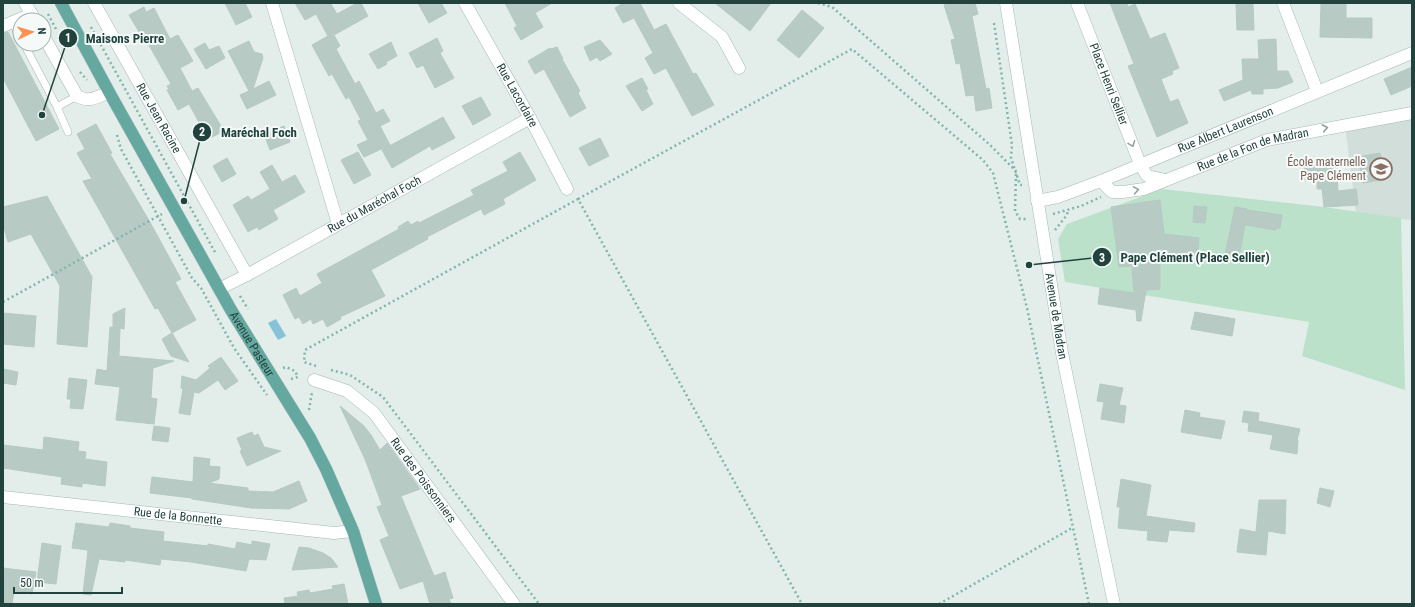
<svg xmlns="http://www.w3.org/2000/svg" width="1415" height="607" font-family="'Roboto Condensed',sans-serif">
	<rect width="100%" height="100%" fill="#e3eeeb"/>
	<path fill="#d1deda" d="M1412 113V220L1356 214 1345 125Z"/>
	<path fill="#bbe1ca" d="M1162 189 1324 207 1401 218 1405 390 1302 356 1309 322 1065 282 1058 239 1067 224Z"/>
	<path fill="#87c2d8" d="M276 319 286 336 278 340 268 323Z"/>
	<path fill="#b8cac4" stroke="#b5c9c3" d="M225 3H245L252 17 236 25Z
		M295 3H334L331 4 337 14 357 3H361L368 16 334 35 340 46 336 49 355 84 359 81 376 113 383 109 390 121 380 126 390 145 364 157 357 145 368 140 358 121 361 120 349 97 346 99 332 74 329 76 312 45 328 36 316 14 305 20Z
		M418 3H441L447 13 429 23Z
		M505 3H552L535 13 543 27 521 40 514 28 517 26Z
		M623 3H640L654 30 666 24 693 74 696 73 714 105 692 116 666 68 654 74 645 58 653 53 634 18 623 23 615 8Z
		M715 3H771L750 31Z
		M952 3H975L978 14 972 16 986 89 989 88 992 108 976 111 974 95 966 96 960 63 956 64 951 40 955 39 944 5Z
		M1110 3H1127L1128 7 1135 4 1150 39 1165 33 1179 68 1172 71 1173 74 1161 79 1170 102 1178 99 1188 123 1157 137 1128 66 1134 64Z
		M1236 3H1253L1254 30H1237Z
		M1321 3H1346V18H1372V38L1320 37Z
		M144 7 146 12 154 8 170 39 178 35 193 61 180 68 192 91 198 88 224 131 208 139 189 104 178 110 167 90 169 89 167 86 171 84 146 40 141 31 139 32 129 15Z
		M802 10 824 28 799 58 777 40Z
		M8 32 59 129 36 141 3 78V33Z
		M437 38 443 51 440 53 454 78 435 88 423 65 417 68 409 53Z
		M1276 39 1277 71H1288L1293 82 1278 88 1263 89V94H1252L1251 90 1224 101 1219 90 1243 80 1242 59H1259L1258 40Z
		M600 40 612 54 600 61 597 57 590 61 584 47Z
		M249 41 254 52 262 54 263 58 253 89 269 81 276 95 247 109 240 95 249 91 228 51Z
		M391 42 397 56 386 62 387 64 378 69 369 54Z
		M205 43 209 50 219 46 225 58 206 69 194 49Z
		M557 47 563 59H562L580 91 578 93 586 108 570 117 544 69 535 74 528 61 550 48 551 49Z
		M1412 67V86L1391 95 1384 79Z
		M642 78 648 89 646 90 653 104 642 111 626 86Z
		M481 97 491 115 473 125 462 106Z
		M443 117 455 138 432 150 430 146 392 168 382 150Z
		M96 124 112 153 110 154 151 224 181 279 175 282 196 320 172 333 158 308 155 309 83 181 92 179 77 153 85 149 77 134Z
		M284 126 290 142 270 150 264 134Z
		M600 138 609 156 589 166 579 148Z
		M358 152 371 175 354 184 341 160Z
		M520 152 536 180 503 199 505 204 484 215 481 209 427 237 428 239 371 270 385 296 340 317 341 319 327 327 323 319 313 324 311 319 303 324 299 317 295 319 283 295 296 288 300 296 322 283 317 274 399 229 398 227 408 221 411 225 418 221 419 223 474 195 471 190 508 171 503 162Z
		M1380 153 1386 179 1363 183 1358 157Z
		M227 158 236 174 222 182 213 166Z
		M1336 160 1338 191 1356 189 1358 205 1324 207 1322 189H1317V179L1305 180 1304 162Z
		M272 165 282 182 295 175 305 192 273 210 278 219 259 230 257 227 248 232 233 205 248 196 251 200 270 189 260 172Z
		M47 196 92 277 87 347 57 344 60 286 31 234 8 242 3 224V207Z
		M1160 200 1164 234 1199 238 1197 262 1160 258V289L1146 290 1141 321H1137L1136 310 1098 304 1100 288 1134 293 1132 266 1119 267 1111 207Z
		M1194 206 1207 207 1205 223 1193 222Z
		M1235 207 1247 209V210L1282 215 1280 228H1276V230L1245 225 1239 257 1225 255Z
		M125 308 124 329 120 328 119 356 174 361 153 368 151 398 157 399 154 424 116 420 120 387 95 384 97 369 107 371 110 327 116 328H113V314Z
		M1195 312 1235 319 1232 336 1191 329Z
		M3 313 36 316 34 347 3 344Z
		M172 333 189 362 171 356 162 339Z
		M221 357 238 381 225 390 218 380 199 393 194 392 190 415 179 413 183 389 181 388 182 376 196 380 210 368 208 366Z
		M3 369 18 372 16 385 3 383Z
		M69 378 87 380 83 409 70 408 71 399H67Z
		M1100 384 1123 388 1119 405 1126 406 1124 423 1101 419 1104 402 1097 401Z
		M340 406 364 426 371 435 380 450 387 443 420 489 401 496 434 576 445 572 453 598 449 599 451 604H430L423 581 400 589 380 540 389 536 377 507 382 505 365 459Z
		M1185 410 1200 413 1199 417 1225 421 1221 439 1181 432Z
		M1244 411 1259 413 1258 421 1300 429 1297 440H1298L1297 454 1270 449 1273 435 1248 431 1249 423 1242 422Z
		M154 426 170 428 168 442 152 440Z
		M252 432 254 436 258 434 264 447 281 451 247 466 240 451 242 450 237 438Z
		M44 437 79 442 78 451 86 452 85 459 107 462 105 486 82 483V487L61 484 62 477 3 468V445L43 450Z
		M194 457 210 459 209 466 220 467 219 479 209 483 248 488V491L273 492 299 481 307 501 289 509 251 508 192 499V498L150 493 152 477 193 482Z
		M1121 479 1151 485 1146 516 1195 523 1194 532 1169 530 1167 542 1147 540 1148 531 1118 528 1120 507H1117Z
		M1320 488 1334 491 1330 507 1317 503Z
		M1259 500H1286L1285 534 1268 531 1266 555 1237 552 1240 529 1256 532Z
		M76 523 109 527 110 523 130 526V528L164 532 163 541 208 546V544L235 549 237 542 252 545V541L270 544 266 560 249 559 246 571 191 562 161 559 160 565 125 560V562L99 559 91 595 83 594 88 550 72 548Z
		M42 543 61 546 56 584 37 582Z
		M299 547 309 548 323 553 331 558 338 567 292 570Z
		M3 568 36 572 32 594 14 591 12 604H3Z
		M344 584 348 604H285L284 598 298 596 297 592 309 590 310 593 333 589 332 586Z"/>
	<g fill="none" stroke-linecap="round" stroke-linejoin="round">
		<g stroke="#a5b7b3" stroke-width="8">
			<path id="lane" d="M12 22 20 37
				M24 44 57 107 68 132
				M57 107 77 96"/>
		</g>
		<g stroke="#a5b7b3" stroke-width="13">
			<g id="street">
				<path d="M25 3 35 20"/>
				<path id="s1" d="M94 3 247 275"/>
				<path d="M272 3 338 224"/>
				<path id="s2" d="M465 3 530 118 567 189"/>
				<path d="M679 3 722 37 739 68"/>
				<path id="s3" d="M1077 3 1140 164 1147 176 1166 180"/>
				<path d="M1283 3 1317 91"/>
				<path d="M3 26 32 14"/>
				<path d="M44 37 77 96C89 103 97 97 109 92"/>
				<path id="s4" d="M1101 181 1112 192H1123L1144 189 1267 140 1412 113"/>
				<path id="s5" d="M1037 201 1058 197 1101 181 1412 53"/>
				<path id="s6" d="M219 289 247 275 530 118"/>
				<path id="s7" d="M314 380 347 391 374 413 514 604"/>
				<path id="s8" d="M3 497 334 533 353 531"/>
			</g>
		</g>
		<g stroke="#a1bbb5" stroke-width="13">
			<g id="secondary">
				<path id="s9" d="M1006 3 1062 353 1114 604"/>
			</g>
		</g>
		<g stroke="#c1cac9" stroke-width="13">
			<g id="primary">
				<path id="s10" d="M61 3 109 92 231 310 310 438 326 469 353 531 376 604"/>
			</g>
		</g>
		<path stroke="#81b5ab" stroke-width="2.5" stroke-dasharray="2 3" stroke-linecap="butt" d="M818 3 832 7 989 144 1016 171
			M48 14 57 31
			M994 23 1012 145 1011 158 1020 185H1022
			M91 27 216 254
			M80 72 87 80
			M117 135 121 149 192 278 201 288 234 348 267 395
			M1016 174 1015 211 1020 219H1028
			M578 199 852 49 983 160 993 173 1027 308 1089 604
			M1053 214 1081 206 1101 197
			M1055 230 1067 215 1068 210
			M240 296 248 309
			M3 302 162 214
			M316 366 304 362 305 350 578 199 802 604
			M283 368 286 367 295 371 298 377 291 379
			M331 370 350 375 383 397 539 604
			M309 410 312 392
			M939 604 1072 528"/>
		<use href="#lane" stroke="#fff" stroke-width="7"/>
		<use href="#street" stroke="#fff" stroke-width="12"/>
		<use href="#secondary" stroke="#fff" stroke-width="12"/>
		<use href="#primary" stroke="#64a89f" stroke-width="12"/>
	</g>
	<defs><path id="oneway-chevron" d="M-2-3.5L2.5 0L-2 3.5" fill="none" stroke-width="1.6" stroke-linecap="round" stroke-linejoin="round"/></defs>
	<g stroke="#90a09e">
		<use href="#oneway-chevron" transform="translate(1325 128) rotate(-11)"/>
		<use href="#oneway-chevron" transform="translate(1132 144) rotate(69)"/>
		<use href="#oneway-chevron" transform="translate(1136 190) rotate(-10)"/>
	</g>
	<defs>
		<g id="school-ring" transform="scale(1.15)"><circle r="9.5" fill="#f5faf8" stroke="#8d6e63" stroke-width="1.5"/><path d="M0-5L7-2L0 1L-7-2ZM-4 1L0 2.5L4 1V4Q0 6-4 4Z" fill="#8d6e63"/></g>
	</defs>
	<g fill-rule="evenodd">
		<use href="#school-ring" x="1381" y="169"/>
	</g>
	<g text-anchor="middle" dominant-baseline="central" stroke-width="4" stroke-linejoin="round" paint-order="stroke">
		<g font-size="12" fill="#21423d" stroke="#f5faf8">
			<text stroke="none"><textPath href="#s3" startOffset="87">Place Henri Sellier</textPath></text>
			<text stroke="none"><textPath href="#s2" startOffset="106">Rue Lacordaire</textPath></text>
			<text stroke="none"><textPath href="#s1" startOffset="132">Rue Jean Racine</textPath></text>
			<text stroke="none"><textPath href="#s5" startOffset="202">Rue Albert Laurenson</textPath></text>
			<text stroke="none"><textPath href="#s4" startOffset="164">Rue de la Fon de Madran</textPath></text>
			<text stroke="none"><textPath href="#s6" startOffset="177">Rue du Maréchal Foch</textPath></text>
			<text stroke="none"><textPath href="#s9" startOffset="317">Avenue de Madran</textPath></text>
			<text stroke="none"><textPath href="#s10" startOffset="391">Avenue Pasteur</textPath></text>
			<text stroke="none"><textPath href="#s7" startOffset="153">Rue des Poissonniers</textPath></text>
			<text stroke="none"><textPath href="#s8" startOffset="176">Rue de la Bonnette</textPath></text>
		</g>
		<g font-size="12" fill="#785e54" stroke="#f5faf8" text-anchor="end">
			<text x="1366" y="162">École maternelle<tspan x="1366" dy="14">Pape Clément</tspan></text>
		</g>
	</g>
	<path fill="none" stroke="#21423d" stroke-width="1.5" d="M42 115L68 38M184 201L202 132M1029 265L1102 257"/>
	<g fill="#21423d" stroke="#f5faf8" stroke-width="1.5">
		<circle cx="42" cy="115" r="4"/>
		<circle cx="184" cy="201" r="4"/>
		<circle cx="1029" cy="265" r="4"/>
		<circle cx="68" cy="38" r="10"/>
		<circle cx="202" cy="132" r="10"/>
		<circle cx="1102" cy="257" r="10"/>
	</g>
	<g font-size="12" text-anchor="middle" font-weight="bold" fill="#fff">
		<text x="68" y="42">1</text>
		<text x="202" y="136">2</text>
		<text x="1102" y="262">3</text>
	</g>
	<g font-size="13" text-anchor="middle" font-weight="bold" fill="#21423d" stroke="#f5faf8" stroke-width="4" stroke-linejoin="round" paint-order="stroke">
		<text x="125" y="43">Maisons Pierre</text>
		<text x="259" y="137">Maréchal Foch</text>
		<text x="1195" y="262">Pape Clément (Place Sellier)</text>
	</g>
	<rect width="1415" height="607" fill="none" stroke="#21423d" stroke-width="8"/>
	<g transform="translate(32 32) rotate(85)"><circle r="19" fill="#f5faf8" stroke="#a0b0ad"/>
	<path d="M0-3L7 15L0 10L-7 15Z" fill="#fe9152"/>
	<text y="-6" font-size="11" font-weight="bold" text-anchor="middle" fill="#21423d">N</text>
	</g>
	<path d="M14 587v6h108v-6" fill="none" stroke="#21423d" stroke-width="2"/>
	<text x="20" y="587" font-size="12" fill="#21423d" stroke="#f5faf8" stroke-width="3" paint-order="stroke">50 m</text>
</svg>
